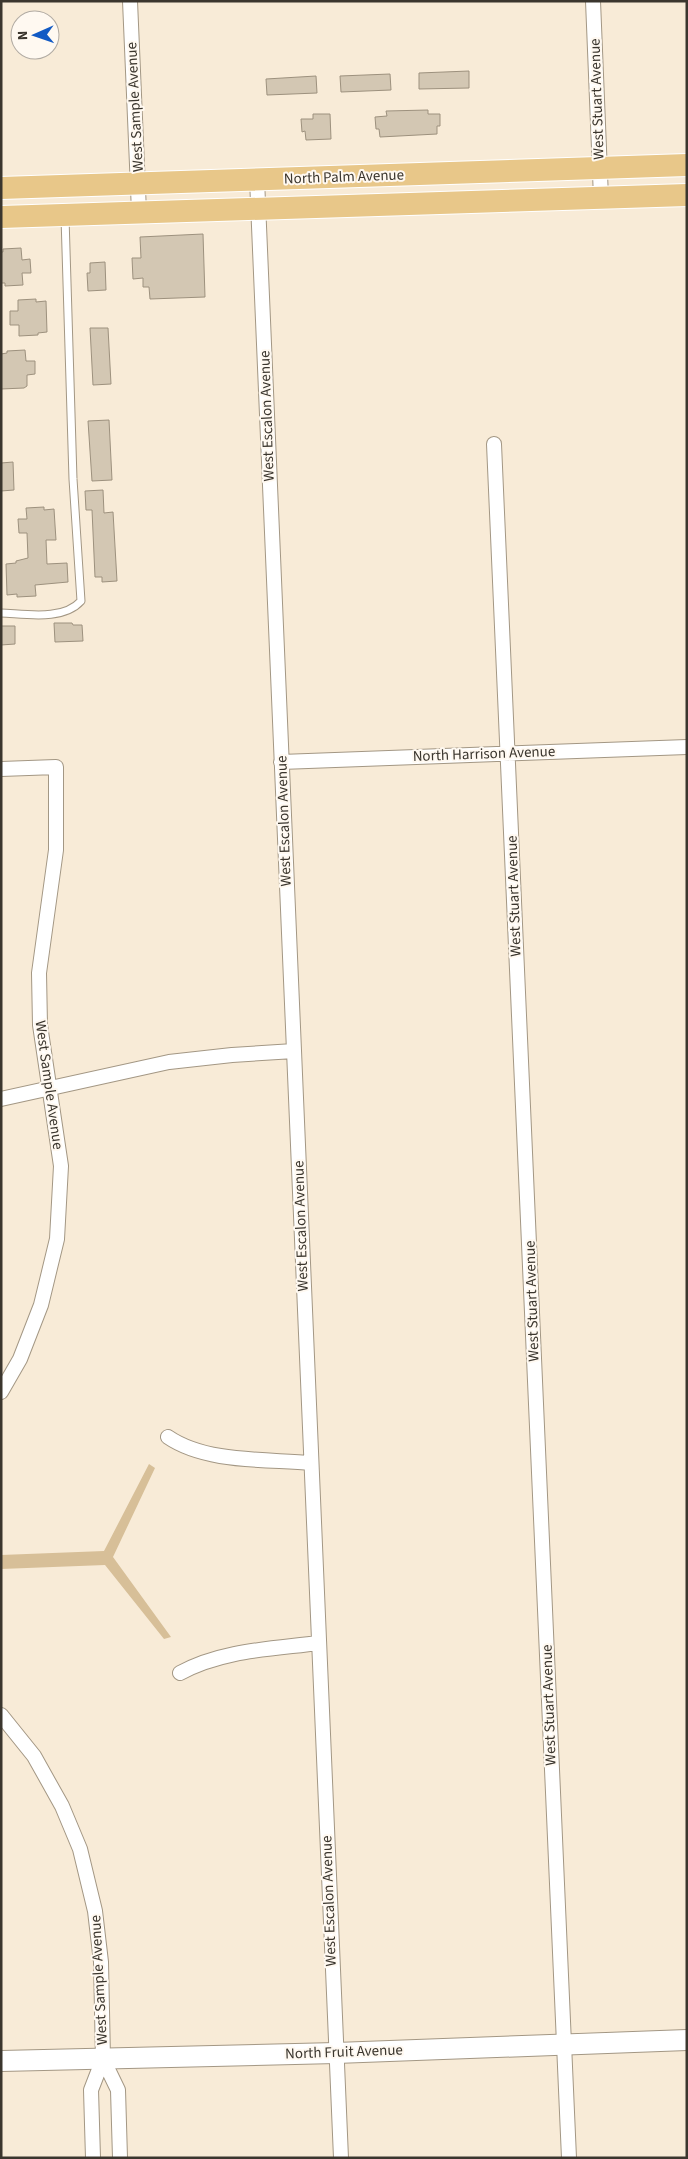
<svg xmlns="http://www.w3.org/2000/svg" width="688" height="2159" font-family="'Source Sans 3',sans-serif">
	<rect width="100%" height="100%" fill="#f8ebd7"/>
	<path fill="#d7bf98" d="M149 1464 155 1468 113 1557 171 1637 164 1639 105 1565 1 1569V1555L104 1551Z"/>
	<path fill="#d3c7b3" stroke="#9d917e" d="M469 71V88L419 89V73Z
		M390 74 391 90 341 92 340 76Z
		M316 76 317 93 267 95 266 79Z
		M428 110V114H440V126H437V134L380 137 379 129H376L375 117 387 116 386 111Z
		M313 114H330L331 139 306 140 305 131 302 132 301 119H313Z
		M203 234 205 297 150 299 149 287H143V278L133 279 132 258H141L140 237Z
		M21 248 22 260 30 259 31 273H22L23 285 5 286V283H1V252H3V249Z
		M105 262 106 290 88 291 87 273H90V263Z
		M36 299V302L46 301 47 332 38 333V335L19 336V325H10V311H18V300Z
		M90 328H108L111 384 93 385Z
		M25 350 26 361H35V374L27 375V386L24 388 1 389V354L7 353V351Z
		M109 420 112 480 92 481 88 421Z
		M13 462 14 490 1 491V463Z
		M103 490 104 513 113 512 117 581 102 582V577H95L92 510H86L85 491Z
		M44 507V510L54 509 55 525 56 540H46L47 564 67 563 68 582 35 585 36 596 17 597V594L7 595 6 564 16 563V561L28 558 27 533H19L18 519H27L26 508Z
		M54 623H72L73 625H82L83 641 55 642Z
		M1 626H15V644L1 645Z"/>
	<g fill="none" stroke-linecap="round" stroke-linejoin="round">
		<g stroke="#a39784" stroke-width="9">
			<path id="lane" d="M1 613C26 614 63 621 81 601L73 479 65 217"/>
		</g>
		<g stroke="#a39784" stroke-width="16">
			<path id="street" d="M130 1 139 212
				M593 1 601 198
				M257 179 341 2158
				M494 444 569 2158
				M281 762 687 747
				M1 769 56 767V850L39 973 40 1025 61 1166 57 1239 41 1305 20 1359 1 1392
				M1 1099 169 1062 232 1055 294 1051
				M168 1437C206 1463 266 1459 311 1463
				M180 1673C222 1650 272 1649 319 1643
				M1 1715 34 1756 62 1806 80 1849 95 1911 101 1962 103 2059 91 2090 93 2158
				M103 2059 118 2090 120 2158"/>
		</g>
		<g stroke="#a39784" stroke-width="22">
			<path id="secondary" d="M1 2061 336 2053 687 2040"/>
		</g>
		<g stroke="#fff" stroke-width="24">
			<path id="primary" d="M1 188 687 165
				M1 217 687 195"/>
		</g>
		<use href="#lane" stroke="#fff" stroke-width="7"/>
		<use href="#street" stroke="#fff" stroke-width="14"/>
		<use href="#secondary" stroke="#fff" stroke-width="20"/>
		<use href="#primary" stroke="#e8c789" stroke-width="22"/>
	</g>
	<g text-anchor="middle" dominant-baseline="central" stroke-width="4" stroke-linejoin="round" paint-order="stroke">
		<g font-size="15" fill="#3b362e" stroke="#fff9f1">
			<text transform="translate(597 99) rotate(-92)">West Stuart Avenue</text>
			<text transform="translate(135 107) rotate(-93)">West Sample Avenue</text>
			<text transform="translate(344 177) rotate(-2)">North Palm Avenue</text>
			<text transform="translate(267 416) rotate(-92)">West Escalon Avenue</text>
			<text transform="translate(484 754) rotate(-2)">North Harrison Avenue</text>
			<text transform="translate(284 821) rotate(-92)">West Escalon Avenue</text>
			<text transform="translate(514 896) rotate(-92)">West Stuart Avenue</text>
			<text transform="translate(49 1085) rotate(82)">West Sample Avenue</text>
			<text transform="translate(301 1226) rotate(-92)">West Escalon Avenue</text>
			<text transform="translate(532 1301) rotate(-92)">West Stuart Avenue</text>
			<text transform="translate(549 1705) rotate(-92)">West Stuart Avenue</text>
			<text transform="translate(329 1901) rotate(-92)">West Escalon Avenue</text>
			<text transform="translate(99 1980) rotate(-93)">West Sample Avenue</text>
			<text transform="translate(344 2052) rotate(-2)">North Fruit Avenue</text>
		</g>
	</g>
	<rect width="688" height="2159" fill="none" stroke="#3b362e" stroke-width="5"/>
	<g transform="translate(35 35) rotate(268)"><circle r="24" fill="#fff9f1" stroke="#b1aba3"/>
	<path d="M0-4L9 19L0 12L-9 19Z" fill="#125ac4"/>
	<text y="-8" font-size="14" font-weight="bold" text-anchor="middle" fill="#3b362e">N</text>
	</g>
</svg>
